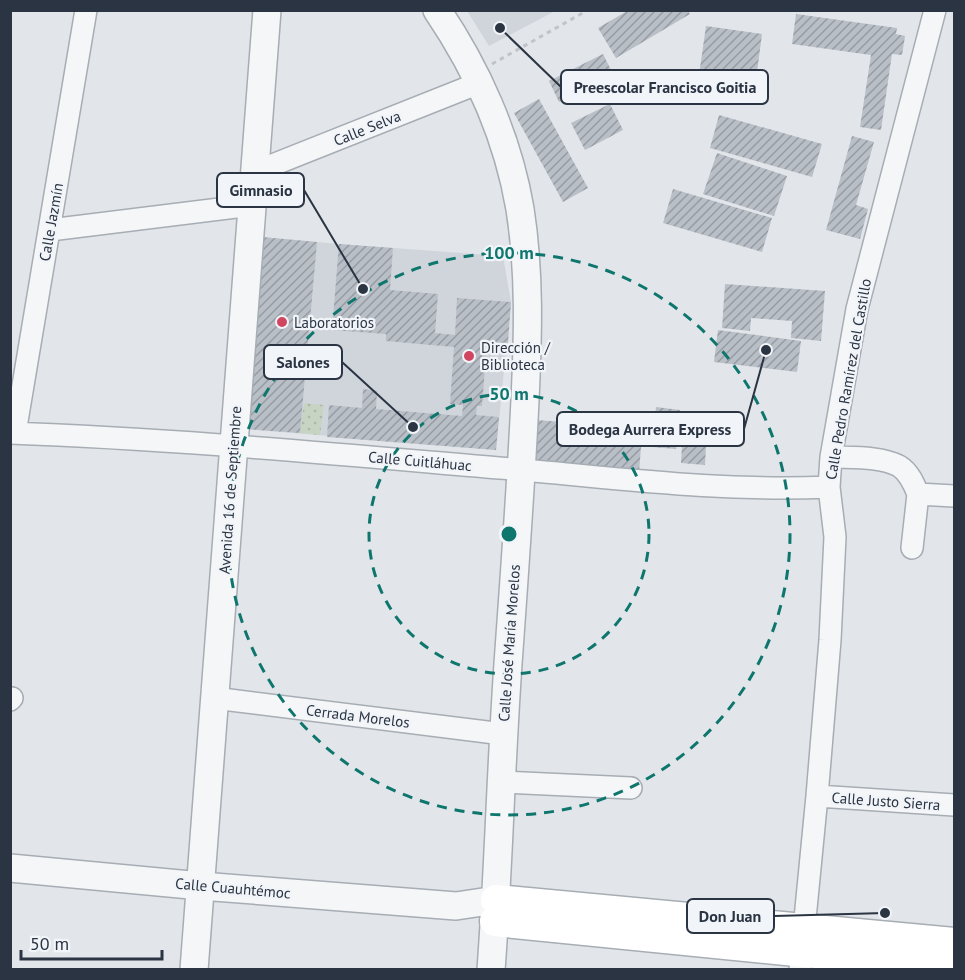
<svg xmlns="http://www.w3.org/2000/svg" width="965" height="980" font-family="'PT Sans',sans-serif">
	<defs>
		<pattern id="garden-dots" width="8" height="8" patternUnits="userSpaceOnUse" patternTransform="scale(1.5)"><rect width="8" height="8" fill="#c8d4c3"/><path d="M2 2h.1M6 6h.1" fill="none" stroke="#acb7a9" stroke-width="1.8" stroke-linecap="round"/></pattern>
		<pattern id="building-hatch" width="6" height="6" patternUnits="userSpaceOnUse" patternTransform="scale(1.5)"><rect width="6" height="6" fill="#b9bfc7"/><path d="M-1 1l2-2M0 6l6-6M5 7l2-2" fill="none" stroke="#979ca3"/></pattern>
	</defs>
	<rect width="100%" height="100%" fill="#e2e6ea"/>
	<path fill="#d0d5dc" d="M467 11H555L489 46Z
		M262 237 339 244 503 256 511 302 496 450 245 429Z"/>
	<path fill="url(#garden-dots)" d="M304 403 324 405 320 435 300 433Z"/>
	<path fill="url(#building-hatch)" d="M629 10H687L690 14 616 58 598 28Z
		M796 14 897 28 896 34 905 36 902 55 892 54 881 130 860 127 871 55 792 44Z
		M706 26 762 34 753 103 696 96Z
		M603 54 613 74 559 102 549 81Z
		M539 99 588 188 563 202 514 113Z
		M610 104 623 130 585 150 571 123Z
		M719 115 822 144 812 177 710 148Z
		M852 136 874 142 856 205 868 209 860 239 826 230Z
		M717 153 787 176 774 216 703 194Z
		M673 189 772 218 762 252 663 223Z
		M262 237 317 242 300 433 245 429Z
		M339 244 393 248 390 290 438 294 435 333 455 335 457 298 511 302 508 343 487 342 482 406H477L476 415 499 417 496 450 327 437 329 405 362 408 363 389 377 391 376 409 462 416 463 405 450 404 454 347 386 341V334L332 330Z
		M725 284 825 291 821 341 791 338 792 321 751 318 750 331 722 328Z
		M718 330 801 341 797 372 714 362Z
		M656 407 680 410 676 449 652 447Z
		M589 417 643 421 639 473 533 465 536 420 589 424Z
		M683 426 707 427 705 465 681 463Z"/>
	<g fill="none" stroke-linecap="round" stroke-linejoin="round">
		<g stroke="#a7adb4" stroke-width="24">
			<path id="minor" d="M255 172 479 83
				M50 230 252 205
				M10 433C178 439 345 455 512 469 617 478 723 492 829 487
				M15 433 86 10
				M831 457C852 458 880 456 899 466 909 472 914 484 918 494L954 496
				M912 548 918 494
				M214 698 503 734
				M10 700 12 698
				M501 782 631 788
				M817 796 954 805
				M800 970 817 796 830 640 835 537 829 487 831 457 857 309 935 10"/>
		</g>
		<g stroke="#a7adb4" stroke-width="30">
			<path id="tertiary" d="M437 10C477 69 508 138 520 209 530 273 528 336 525 400 521 484 515 567 509 650 501 757 499 863 491 970
				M10 868 201 886 456 906 496 900
				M194 970 267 10"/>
		</g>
		<g stroke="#a7adb4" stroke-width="33">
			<path id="secondary" d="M496 900 954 943
				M495 921 954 967"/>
		</g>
		<path stroke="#c0c4c9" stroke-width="3" stroke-dasharray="4.5 4.5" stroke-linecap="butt" d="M492 64 588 10"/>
		<use href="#minor" stroke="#f5f6f8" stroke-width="21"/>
		<use href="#tertiary" stroke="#f5f6f8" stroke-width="27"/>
		<use href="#secondary" stroke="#fff" stroke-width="30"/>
	</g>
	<g fill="none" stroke="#0f766e" stroke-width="3" stroke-dasharray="10 8">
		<circle cx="509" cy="534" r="140"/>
		<circle cx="509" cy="534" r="281"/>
	</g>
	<g fill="#d04661" stroke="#f1f4f8" stroke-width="2">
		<circle cx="282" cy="322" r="6"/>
		<circle cx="469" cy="356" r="6"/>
	</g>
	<g text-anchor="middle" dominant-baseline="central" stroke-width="4.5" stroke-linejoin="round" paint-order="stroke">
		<g font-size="15" fill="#2a3442" stroke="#f1f4f8">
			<text transform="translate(367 128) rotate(-22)">Calle Selva</text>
			<text transform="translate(51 222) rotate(-80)">Calle Jazmín</text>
			<text transform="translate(848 379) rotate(-80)">Calle Pedro Ramírez del Castillo</text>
			<text transform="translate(420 461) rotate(5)">Calle Cuitláhuac</text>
			<text transform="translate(230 490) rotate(-86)">Avenida 16 de Septiembre</text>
			<text transform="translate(509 643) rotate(-86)">Calle José María Morelos</text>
			<text transform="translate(358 716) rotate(7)">Cerrada Morelos</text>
			<text transform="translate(886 801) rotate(4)">Calle Justo Sierra</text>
			<text transform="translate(233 888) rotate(5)">Calle Cuauhtémoc</text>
		</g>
		<g font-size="15" fill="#2a3442" stroke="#f1f4f8" text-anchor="start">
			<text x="294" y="322">Laboratorios</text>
			<text x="481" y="347">Dirección /<tspan x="481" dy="17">Biblioteca</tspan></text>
		</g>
	</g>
	<circle cx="509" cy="534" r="9" fill="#0f766e" stroke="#f1f4f8" stroke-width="3"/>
	<g font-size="18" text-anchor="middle" font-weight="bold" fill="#0f766e" stroke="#f1f4f8" stroke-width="4.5" stroke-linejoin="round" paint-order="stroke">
		<text x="509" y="259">100 m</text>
		<text x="509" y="400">50 m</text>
	</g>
	<path fill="none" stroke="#2a3442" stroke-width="2" d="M500 28L561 87M363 289L304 190M413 427L342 362M766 350L744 429M885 913L774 916"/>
	<g fill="#2a3442" stroke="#f1f4f8" stroke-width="2">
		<circle cx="500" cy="28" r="6"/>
		<circle cx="363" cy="289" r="6"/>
		<circle cx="413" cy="427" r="6"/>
		<circle cx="766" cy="350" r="6"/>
		<circle cx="885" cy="913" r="6"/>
	</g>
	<g fill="#f1f4f8" stroke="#2a3442" stroke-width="2">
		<rect x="561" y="70" width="207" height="34" rx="6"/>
		<rect x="217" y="173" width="87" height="34" rx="6"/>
		<rect x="264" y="345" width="78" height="34" rx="6"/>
		<rect x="557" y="412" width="187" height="34" rx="6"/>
		<rect x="687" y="899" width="87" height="34" rx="6"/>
	</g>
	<g font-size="16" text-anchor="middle" font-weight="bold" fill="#2a3442">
		<text x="665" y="93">Preescolar Francisco Goitia</text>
		<text x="261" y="196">Gimnasio</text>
		<text x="303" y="368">Salones</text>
		<text x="650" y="435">Bodega Aurrera Express</text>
		<text x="730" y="922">Don Juan</text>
	</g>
	<rect width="965" height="980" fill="none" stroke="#2a3442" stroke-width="24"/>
	<path d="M21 950v9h141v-9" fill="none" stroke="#2a3442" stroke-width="3"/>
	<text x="30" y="950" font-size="18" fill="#2a3442" stroke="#f1f4f8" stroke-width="4.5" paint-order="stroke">50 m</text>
</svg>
